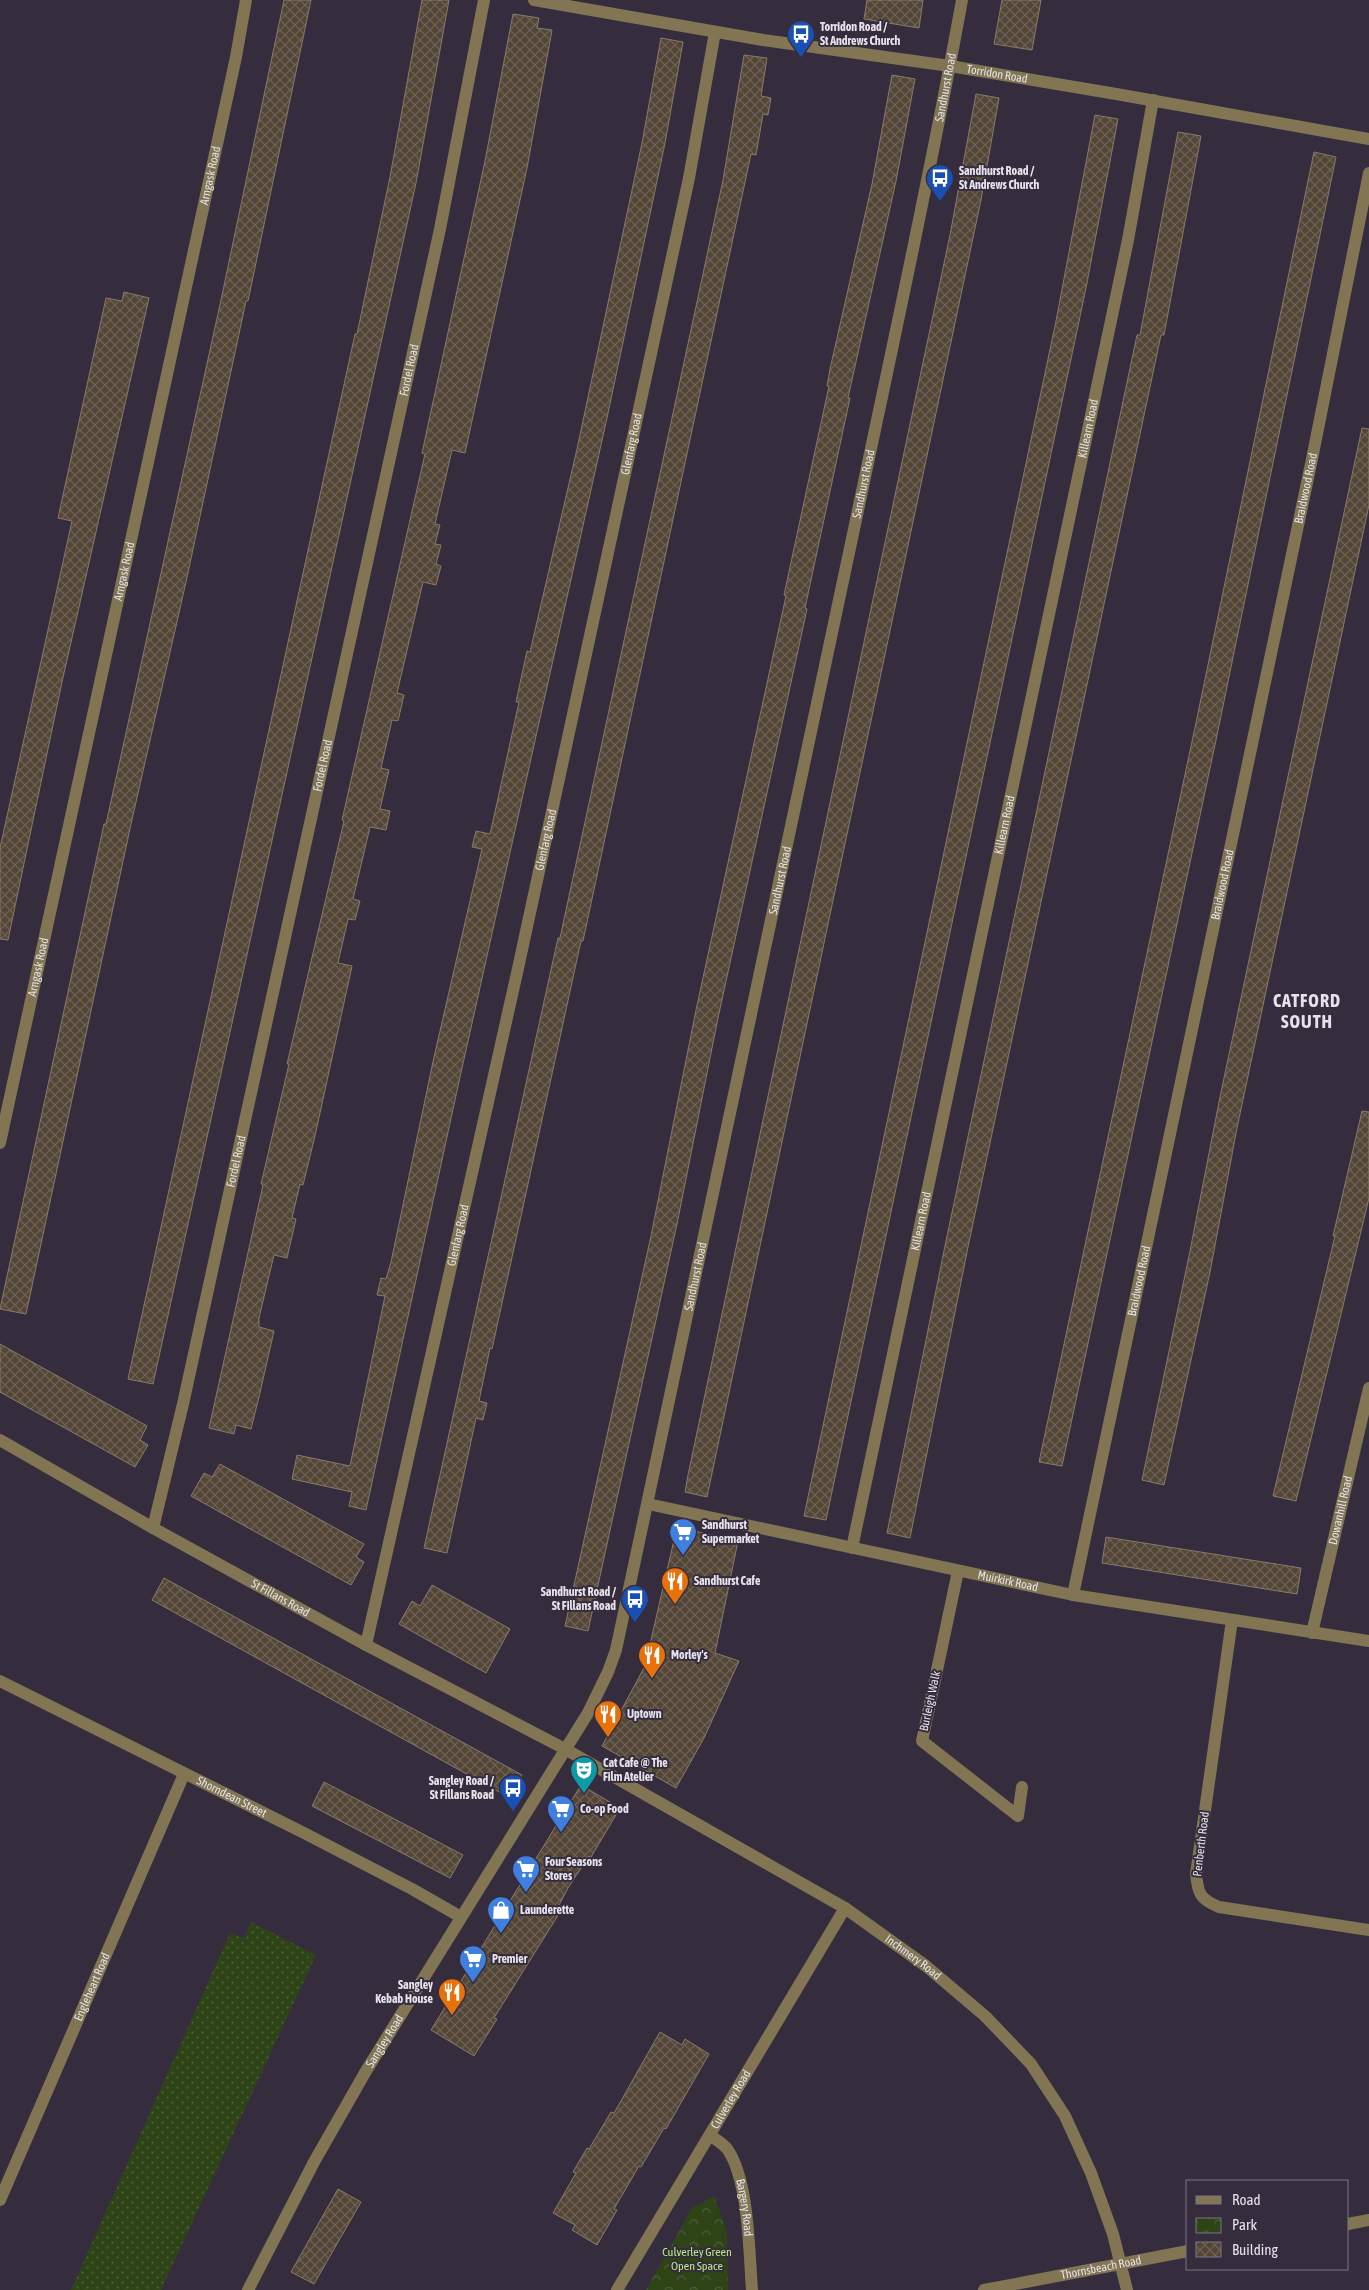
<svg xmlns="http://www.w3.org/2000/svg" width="1369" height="2290" font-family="'Asap Condensed',sans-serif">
	<defs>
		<pattern id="grass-dots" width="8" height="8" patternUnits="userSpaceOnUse" patternTransform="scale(1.25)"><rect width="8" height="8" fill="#2e4417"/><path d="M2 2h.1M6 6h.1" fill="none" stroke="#4c5f39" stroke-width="1.8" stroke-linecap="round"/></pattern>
		<pattern id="park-crowns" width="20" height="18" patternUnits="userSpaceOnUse" patternTransform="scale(1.25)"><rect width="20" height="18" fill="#2e4417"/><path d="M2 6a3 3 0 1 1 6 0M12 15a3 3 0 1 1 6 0" fill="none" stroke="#4c5f39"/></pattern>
		<pattern id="building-cross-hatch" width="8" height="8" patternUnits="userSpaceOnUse" patternTransform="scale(1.25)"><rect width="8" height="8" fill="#544637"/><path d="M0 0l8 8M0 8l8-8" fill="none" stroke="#6d6054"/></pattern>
	</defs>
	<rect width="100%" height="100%" fill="#352d3d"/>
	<path fill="url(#grass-dots)" d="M251 1922 316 1955 161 2290H71L230 1933 244 1938Z"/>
	<path fill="url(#park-crowns)" d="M714 2196 727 2231 728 2290H646L692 2208Z"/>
	<path fill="url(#building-cross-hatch)" stroke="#897a69" d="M284 0H311L248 301H246L186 582 131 824 26 1314 0 1309 104 824H106L221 300Z
		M422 0H449L416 183 153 1384 128 1379 355 334H357L390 177Z
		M867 0H923L919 28 864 19Z
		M1002 0H1041L1032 50 994 44Z
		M513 14 539 18 537 28 552 30 527 168 465 453 452 450 435 524 440 525 435 544 441 545 436 564 441 566 436 585 423 582 397 693 404 695 398 721 392 720 381 768 389 770 380 809 390 811 386 830 370 827 353 899 360 901 355 920 348 919 338 963 352 966 315 1136 303 1185 300 1184 292 1218 296 1219 287 1258 274 1255 259 1318V1327L274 1331 259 1397 251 1429 236 1425 234 1434 209 1428 263 1185 261 1184 289 1064H287L344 821 342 820 425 454 422 453 485 161Z
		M661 38 683 42 665 143 607 418 460 1077 366 1510 349 1506 352 1492 292 1479 297 1455 350 1466 385 1296 377 1295 381 1278 386 1279 391 1262 434 1057 482 849 472 847 476 831 490 834 497 803 519 702H516L527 651 530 652 577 449 642 143Z
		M744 55 767 58 761 96 771 98 768 115 763 114 756 155 751 154 583 941H581L492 1349 490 1348 479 1401 487 1403 483 1420 476 1418 447 1553 424 1548 558 938H560L700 288 723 180Z
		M892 75 915 79 896 181 848 398H850L805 608 807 609 718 1018 677 1224 588 1631 565 1626 651 1236 696 1010 786 596 784 595 829 386H827L830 369 872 184Z
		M976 94 999 98 981 200 707 1497 685 1492 688 1475 950 235Z
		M1095 115 1118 119 1086 288 826 1520 804 1516 1056 321Z
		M1178 132 1201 136 1164 335H1161L968 1247 910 1538 887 1533 946 1241 1137 335H1140Z
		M1314 152 1336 157 1216 740 1062 1466 1039 1462 1197 718Z
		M124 292 149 298 62 682 8 940 0 939V848L72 521 58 518 106 298 122 301Z
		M1362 428 1369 429V505L1237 1128 1210 1272 1164 1485 1142 1480 1189 1256 1220 1097Z
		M1362 1111 1369 1112V1198L1296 1501 1273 1496 1335 1236H1333Z
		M0 1344 147 1426 140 1440 148 1445 135 1467 0 1392Z
		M220 1464 364 1544 356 1557 364 1562 351 1585 191 1496 204 1473 212 1477Z
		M677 1527 738 1541 715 1653 739 1661 704 1738 676 1788 602 1746 645 1666Z
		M1106 1537 1301 1568 1297 1594 1102 1563Z
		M164 1578 522 1775 510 1798 152 1600Z
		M432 1585 510 1629 486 1673 399 1624 412 1601 420 1606Z
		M324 1782 463 1855 450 1878 312 1806Z
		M581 1785 620 1808 591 1857 589 1856 568 1888 558 1907 562 1909 494 2018 497 2019 474 2056 431 2030Z
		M660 2032 682 2045 685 2039 709 2054 666 2129 664 2128 641 2167 639 2166 614 2209 617 2210 597 2245 572 2230 575 2225 553 2213 576 2173 573 2172 587 2148 589 2149 611 2112 614 2113Z
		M338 2189 361 2202 314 2284 291 2272Z"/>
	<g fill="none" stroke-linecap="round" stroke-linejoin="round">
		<g stroke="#817553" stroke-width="12">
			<path id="s1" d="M534 0 763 40 950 66 1122 95 1369 139"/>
			<path id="s2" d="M0 1143 236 57 246 0"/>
			<path id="s3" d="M0 1440 153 1528 366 1645 565 1749 845 1908 926 1966 985 2016 1031 2064 1065 2116 1091 2173 1113 2234 1127 2290"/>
			<path id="s4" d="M648 1504 1073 1595 1369 1641"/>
			<path id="s5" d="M153 1528 183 1404 440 229 484 0"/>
			<path id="s6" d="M852 1548 1128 240 1153 100"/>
			<path d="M958 1571 922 1741 1018 1816 1022 1787"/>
			<path id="s7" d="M1073 1595 1312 459 1369 173"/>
			<path d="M1232 1620 1196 1874C1198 1894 1200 1899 1219 1907L1369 1930"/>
			<path id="s8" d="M1312 1633 1369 1388"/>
			<path id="s9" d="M366 1645 517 973 665 289 689 178 715 32"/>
			<path id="s10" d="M0 1681 306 1834 412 1889 461 1917"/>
			<path id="s11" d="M710 2135C716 2140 724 2144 728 2150 749 2182 749 2252 752 2290"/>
			<path id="s12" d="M0 2200 184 1774"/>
			<path d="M1348 2224 1369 2220"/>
			<path id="s13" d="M248 2290 314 2162 366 2071 588 1713 608 1672 616 1650C696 1272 778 894 857 515 893 343 931 172 962 0"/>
			<path id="s14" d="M617 2290 845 1908"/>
			<path id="s15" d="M984 2290 1188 2251"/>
		</g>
	</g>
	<defs>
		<g id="bus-pin" transform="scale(1.4375)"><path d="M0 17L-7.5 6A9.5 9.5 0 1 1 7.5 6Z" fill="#1a4fb4" stroke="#352d3d"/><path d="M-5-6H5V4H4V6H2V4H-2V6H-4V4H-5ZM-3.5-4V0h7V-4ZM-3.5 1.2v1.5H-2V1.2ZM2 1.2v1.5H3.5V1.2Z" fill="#fff"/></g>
		<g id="supermarket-pin" transform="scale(1.4375)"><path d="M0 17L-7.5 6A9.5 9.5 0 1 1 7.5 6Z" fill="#3f7fe0" stroke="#352d3d"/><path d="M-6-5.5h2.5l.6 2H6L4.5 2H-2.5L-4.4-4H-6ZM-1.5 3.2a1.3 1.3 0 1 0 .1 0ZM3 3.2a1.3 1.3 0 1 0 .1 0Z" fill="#fff"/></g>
		<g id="restaurant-pin" transform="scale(1.4375)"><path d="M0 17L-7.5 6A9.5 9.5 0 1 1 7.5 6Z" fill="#e8710a" stroke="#352d3d"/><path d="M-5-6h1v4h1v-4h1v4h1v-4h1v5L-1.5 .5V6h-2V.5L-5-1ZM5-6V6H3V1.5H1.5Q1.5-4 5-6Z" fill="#fff"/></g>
		<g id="theatre-pin" transform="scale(1.4375)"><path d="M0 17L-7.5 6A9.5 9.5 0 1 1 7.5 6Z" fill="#0f9aa8" stroke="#352d3d"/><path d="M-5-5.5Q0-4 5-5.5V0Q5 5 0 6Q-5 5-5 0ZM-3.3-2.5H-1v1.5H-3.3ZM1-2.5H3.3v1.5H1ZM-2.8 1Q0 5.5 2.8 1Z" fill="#fff"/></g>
		<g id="shop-pin" transform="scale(1.4375)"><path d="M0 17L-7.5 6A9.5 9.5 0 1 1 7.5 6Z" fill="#3f7fe0" stroke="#352d3d"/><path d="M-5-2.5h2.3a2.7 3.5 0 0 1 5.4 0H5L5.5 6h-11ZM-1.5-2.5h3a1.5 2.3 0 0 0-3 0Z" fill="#fff"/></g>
	</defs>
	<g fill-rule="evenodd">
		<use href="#bus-pin" x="801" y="34"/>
		<use href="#bus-pin" x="940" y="178"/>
		<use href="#supermarket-pin" x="683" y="1532"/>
		<use href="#restaurant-pin" x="675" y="1581"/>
		<use href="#bus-pin" x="635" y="1599"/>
		<use href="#restaurant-pin" x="652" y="1655"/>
		<use href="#restaurant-pin" x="608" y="1714"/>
		<use href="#theatre-pin" x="584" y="1770"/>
		<use href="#bus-pin" x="513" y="1788"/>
		<use href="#supermarket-pin" x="561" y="1809"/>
		<use href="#supermarket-pin" x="526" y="1869"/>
		<use href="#shop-pin" x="501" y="1910"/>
		<use href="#supermarket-pin" x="473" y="1959"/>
		<use href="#restaurant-pin" x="452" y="1992"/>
	</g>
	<g text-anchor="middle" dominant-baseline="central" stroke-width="4" stroke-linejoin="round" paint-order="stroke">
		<g font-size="12" font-weight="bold" fill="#e6e1eb" stroke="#352d3d" text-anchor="start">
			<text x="820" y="27">Torridon Road /<tspan x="820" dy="14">St Andrews Church</tspan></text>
			<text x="959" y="171">Sandhurst Road /<tspan x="959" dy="14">St Andrews Church</tspan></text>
			<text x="702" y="1525">Sandhurst<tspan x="702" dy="14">Supermarket</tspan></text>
			<text x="694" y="1581">Sandhurst Cafe</text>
			<text x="616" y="1592" text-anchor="end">Sandhurst Road /<tspan x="616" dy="14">St Fillans Road</tspan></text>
			<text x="671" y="1655">Morley's</text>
			<text x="627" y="1714">Uptown</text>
			<text x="603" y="1763">Cat Cafe @ The<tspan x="603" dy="14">Film Atelier</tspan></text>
			<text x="494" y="1781" text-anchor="end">Sangley Road /<tspan x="494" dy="14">St Fillans Road</tspan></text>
			<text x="580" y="1809">Co-op Food</text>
			<text x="545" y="1862">Four Seasons<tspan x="545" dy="14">Stores</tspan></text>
			<text x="520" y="1910">Launderette</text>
			<text x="492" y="1959">Premier</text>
			<text x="433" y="1985" text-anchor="end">Sangley<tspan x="433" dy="14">Kebab House</tspan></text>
		</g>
		<g font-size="12" fill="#e6e1eb" stroke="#352d3d">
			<text stroke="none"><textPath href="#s1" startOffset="469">Torridon Road</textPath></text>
			<text stroke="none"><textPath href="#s13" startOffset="2336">Sandhurst Road</textPath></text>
			<text stroke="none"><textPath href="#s2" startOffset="990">Arngask Road</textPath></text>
			<text stroke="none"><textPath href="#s5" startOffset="1186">Fordel Road</textPath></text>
			<text stroke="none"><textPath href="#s6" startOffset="1144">Killearn Road</textPath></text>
			<text stroke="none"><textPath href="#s9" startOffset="1230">Glenfarg Road</textPath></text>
			<text stroke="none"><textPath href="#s13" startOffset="1931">Sandhurst Road</textPath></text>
			<text stroke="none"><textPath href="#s7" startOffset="1131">Braidwood Road</textPath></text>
			<text stroke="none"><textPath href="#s2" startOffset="585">Arngask Road</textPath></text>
			<text stroke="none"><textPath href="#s5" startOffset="781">Fordel Road</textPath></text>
			<text stroke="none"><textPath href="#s6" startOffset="739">Killearn Road</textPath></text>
			<text stroke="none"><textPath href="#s9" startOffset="825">Glenfarg Road</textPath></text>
			<text stroke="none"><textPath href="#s13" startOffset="1526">Sandhurst Road</textPath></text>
			<text stroke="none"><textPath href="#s7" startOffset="726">Braidwood Road</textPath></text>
			<text stroke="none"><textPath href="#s2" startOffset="180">Arngask Road</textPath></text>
			<text stroke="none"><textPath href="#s5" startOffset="376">Fordel Road</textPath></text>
			<text stroke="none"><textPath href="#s6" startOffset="334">Killearn Road</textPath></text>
			<text stroke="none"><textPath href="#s9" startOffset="420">Glenfarg Road</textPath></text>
			<text stroke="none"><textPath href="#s13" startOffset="1121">Sandhurst Road</textPath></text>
			<text stroke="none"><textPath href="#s7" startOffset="321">Braidwood Road</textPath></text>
			<text stroke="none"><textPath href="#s8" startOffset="126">Dowanhill Road</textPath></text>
			<text stroke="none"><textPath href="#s4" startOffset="368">Muirkirk Road</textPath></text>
			<text stroke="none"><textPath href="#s3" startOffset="322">St Fillans Road</textPath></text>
			<text transform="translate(930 1701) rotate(-78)">Burleigh Walk</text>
			<text stroke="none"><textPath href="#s10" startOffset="259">Shorndean Street</textPath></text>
			<text transform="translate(1201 1844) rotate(-83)">Penberth Road</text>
			<text stroke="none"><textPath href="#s3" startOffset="1050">Inchmery Road</textPath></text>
			<text stroke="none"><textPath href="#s12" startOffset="232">Engleheart Road</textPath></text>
			<text stroke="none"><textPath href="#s13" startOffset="284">Sangley Road</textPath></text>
			<text stroke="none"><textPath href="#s14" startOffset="222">Culverley Road</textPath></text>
			<text stroke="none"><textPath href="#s11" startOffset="84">Bargery Road</textPath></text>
			<text stroke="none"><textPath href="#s15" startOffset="119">Thornsbeach Road</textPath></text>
		</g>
		<g font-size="12" fill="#b5eb84" stroke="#352d3d">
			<text x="697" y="2252">Culverley Green<tspan x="697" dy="14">Open Space</tspan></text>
		</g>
		<g font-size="18" font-weight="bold" letter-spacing="1" fill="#e6e1eb" stroke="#352d3d">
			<text x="1307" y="1000">CATFORD<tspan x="1307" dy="21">SOUTH</tspan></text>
		</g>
	</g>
	<rect x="1186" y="2180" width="162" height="90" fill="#352d3d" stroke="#7c7583"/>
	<rect x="1196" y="2196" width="25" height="8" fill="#817553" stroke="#7c7583"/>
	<text x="1232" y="2205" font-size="15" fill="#e6e1eb">Road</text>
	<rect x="1196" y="2218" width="25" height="15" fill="url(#park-crowns)" stroke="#7c7583"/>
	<text x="1232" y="2230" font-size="15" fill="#e6e1eb">Park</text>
	<rect x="1196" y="2242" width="25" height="15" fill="url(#building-cross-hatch)" stroke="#7c7583"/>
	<text x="1232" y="2255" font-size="15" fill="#e6e1eb">Building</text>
</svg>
